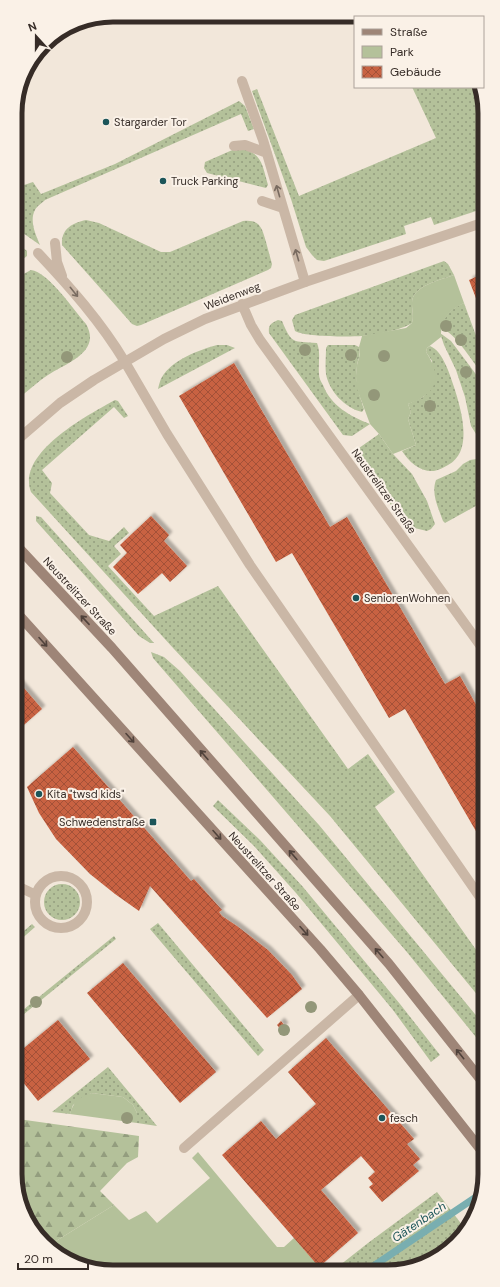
<svg xmlns="http://www.w3.org/2000/svg" width="500" height="1287" font-family="'DM Sans',sans-serif">
	<defs>
		<pattern id="grass-dots" width="8" height="8" patternUnits="userSpaceOnUse"><rect width="8" height="8" fill="#b4c19a"/><path d="M2 2h.1M6 6h.1" fill="none" stroke="#939d7e" stroke-width="1.8" stroke-linecap="round"/></pattern>
		<pattern id="forest-firs" width="22" height="20" patternUnits="userSpaceOnUse"><rect width="22" height="20" fill="#b4c19a"/><path d="M5 1l3.5 6h-7zM16 11l3.5 6h-7z" fill="#939d7e"/></pattern>
		<pattern id="building-cross-hatch" width="8" height="8" patternUnits="userSpaceOnUse"><rect width="8" height="8" fill="#c86242"/><path d="M0 0l8 8M0 8l8-8" fill="none" stroke="#a35137"/></pattern>
		<filter id="shadow"><feDropShadow dx="3.5" dy="-3.5" stdDeviation="1" flood-color="#0004"/></filter>
	</defs>
	<rect width="100%" height="100%" fill="#f2e7da"/>
	<path fill="url(#grass-dots)" d="M412 87H481L482 88V209L434 225 431 217 404 226 406 234 324 261 317 260 312 255 306 247 291 199 252 91 257 89 299 196 436 138Z
		M239 101 245 106 254 129 248 131 241 114 45 200C42 203 37 206 35 210 29 221 36 235 40 245L20 231 16 226 15 188 33 182 41 194 115 164Z
		M237 148C262 151 262 164 268 185L266 188 207 173 204 168 205 162Z
		M86 220 99 223 161 252H170L243 221C260 219 262 228 266 242 268 249 270 257 272 264L271 268 268 270 141 325 137 326 132 324 62 245C61 229 72 223 86 220Z
		M16 242 27 251V256L19 262 16 263Z
		M444 261 448 264 454 275C440 280 411 286 412 304 412 311 414 316 412 323 402 330 375 335 362 336 349 337 305 337 295 331L292 320 295 315Z
		M31 270C48 272 74 310 86 324 102 352 66 363 48 375 37 382 27 392 16 400V278Z
		M464 303 482 352 483 376 480 371C471 359 454 332 441 328 444 315 452 308 464 303Z
		M278 320 282 321C292 345 293 341 317 343 321 353 318 363 319 374 319 378 321 382 323 385 331 406 350 416 370 424L352 436 343 435 269 333C268 325 271 323 278 320Z
		M440 333 451 341 475 373 483 388V445L471 426 465 397 456 370 444 345Z
		M217 345H227L235 348 158 389C159 385 160 380 162 377 172 360 199 350 217 345Z
		M328 345H355L359 347C361 356 358 358 357 366 355 381 359 395 364 409L362 412C345 408 329 391 326 374 325 366 326 356 326 348Z
		M430 346C443 351 450 375 454 387 461 409 474 451 448 465 443 468 439 470 434 471 420 472 409 462 402 451L416 445 408 419 411 412 408 404 423 397 431 389 432 361 426 352 427 348Z
		M115 400 118 401 128 416 124 418 114 407 42 470 52 483 50 493 89 535 109 541 124 527 129 533 114 546 121 554 108 566 154 616 218 586 348 769 368 754 395 792 375 807 484 961V1003L330 816 174 649 31 492C16 453 88 415 115 400Z
		M379 434 393 454 412 474 427 501 435 524 431 529 427 531 406 526 356 456 359 448Z
		M483 458V502L445 523 443 521C438 507 431 494 436 480L456 471 463 464 470 460Z
		M36 516 41 517 154 643H150L139 636 36 521Z
		M151 652 164 657 180 671 319 825 484 1025V1047L406 951 153 658Z
		M218 800 260 840 303 887 400 1004 440 1055 431 1062 393 1010 296 893 254 846 213 806Z
		M44 902a18 18 0 1 1 36 0a18 18 0 1 1-36 0Z
		M158 923 264 1050 258 1056 150 929Z
		M32 924 35 927 18 942V936Z
		M114 936 116 939 18 1019V1014Z
		M108 1067 157 1126 137 1123V1113L133 1105 123 1097 91 1093 73 1105 70 1114 52 1112Z
		M437 1192 466 1230 461 1238 412 1269H335L368 1243Z"/>
	<path fill="url(#forest-firs)" d="M18 1119 139 1136 138 1157 127 1163 100 1191 114 1205 48 1246 18 1199Z"/>
	<path fill="#b4c19a" d="M454 275 464 303C449 310 440 320 441 337L427 348 426 352C436 367 442 385 423 397 419 400 413 402 408 404L411 412 408 419 416 445 393 454 379 434 370 424 357 389 356 376 357 365 360 354 359 347 362 336 406 328 412 323C414 316 412 311 412 304 411 286 440 280 454 275Z
		M91 1093 123 1097 133 1105 137 1113V1123L70 1114C74 1101 78 1098 91 1093Z
		M198 1152 277 1247H284L294 1238 320 1268 94 1270 48 1247V1246L114 1205 129 1220 146 1211 157 1223 210 1178 192 1158Z"/>
	<g fill="none" stroke-linecap="round" stroke-linejoin="round">
		<path stroke="#79aeb0" stroke-width="7" d="M369 1269 482 1193"/>
	</g>
	<path fill="url(#building-cross-hatch)" filter="url(#shadow)" d="M482 274V314L469 280Z
		M234 363 330 527 347 517 445 684 460 676 483 717 484 845 405 709 389 718 292 553 276 562 179 396Z
		M151 516 169 535 164 541 187 566 170 582 162 573 138 594 113 567 127 553 120 545Z
		M17 680 42 709 17 731Z
		M73 747 191 881 194 879 222 910 219 912 222 916 237 926 268 950 292 975 302 989 267 1018 150 886 139 911 115 894 90 874 56 839 39 813 27 787Z
		M123 963 216 1072 180 1103 87 993Z
		M58 1020 90 1059 38 1101 18 1076V1053Z
		M281 1021 285 1026 281 1030 277 1025Z
		M326 1038 414 1139 407 1144 420 1159 413 1165 419 1171 382 1202 369 1187 373 1184 368 1178 375 1172 361 1156 321 1190 358 1233 319 1267 222 1155 261 1121 276 1139 316 1104 288 1072Z"/>
	<g fill="none" stroke-linecap="round" stroke-linejoin="round">
		<path stroke="#cab7a6" stroke-width="10" d="M242 81 263 140 305 282
			M234 146 245 145 267 153
			M262 201 283 208
			M55 243 57 262 62 276
			M38 253C70 287 101 322 125 362
			M35 902a26 26 0 1 1 52 0a26 26 0 1 1-52 0Z
			M17 886 36 895
			M184 1148 359 995"/>
		<path stroke="#cab7a6" stroke-width="10" d="M242 304 251 325 260 340 483 649
			M125 362 167 434 250 565 484 903
			M16 441 60 403 94 380 164 339 205 319 305 282 482 223"/>
		<path stroke="#9e8577" stroke-width="10" d="M16 545 112 648 389 964 485 1085
			M17 613 320 949 359 995 485 1155"/>
	</g>
	<g fill="#939779">
		<circle cx="446" cy="326" r="6"/>
		<circle cx="461" cy="340" r="6"/>
		<circle cx="305" cy="350" r="6"/>
		<circle cx="351" cy="355" r="6"/>
		<circle cx="384" cy="356" r="6"/>
		<circle cx="67" cy="357" r="6"/>
		<circle cx="466" cy="372" r="6"/>
		<circle cx="374" cy="395" r="6"/>
		<circle cx="430" cy="406" r="6"/>
		<circle cx="36" cy="1002" r="6"/>
		<circle cx="311" cy="1007" r="6"/>
		<circle cx="284" cy="1030" r="6"/>
		<circle cx="127" cy="1118" r="6"/>
	</g>
	<defs><path id="oneway-shaft" d="M-6 0H5M1.5-3L5.5 0L1.5 3" fill="none" stroke-width="1.6" stroke-linecap="round" stroke-linejoin="round"/></defs>
	<g stroke="#796b60">
		<use href="#oneway-shaft" transform="translate(278 191) rotate(-106)"/>
		<use href="#oneway-shaft" transform="translate(297 255) rotate(-106)"/>
		<use href="#oneway-shaft" transform="translate(74 292) rotate(51)"/>
	</g>
	<g stroke="#50423b">
		<use href="#oneway-shaft" transform="translate(85 620) rotate(-133)"/>
		<use href="#oneway-shaft" transform="translate(43 642) rotate(48)"/>
		<use href="#oneway-shaft" transform="translate(130 738) rotate(48)"/>
		<use href="#oneway-shaft" transform="translate(204 755) rotate(-131)"/>
		<use href="#oneway-shaft" transform="translate(217 835) rotate(48)"/>
		<use href="#oneway-shaft" transform="translate(293 855) rotate(-131)"/>
		<use href="#oneway-shaft" transform="translate(304 931) rotate(48)"/>
		<use href="#oneway-shaft" transform="translate(379 953) rotate(-131)"/>
		<use href="#oneway-shaft" transform="translate(460 1054) rotate(-129)"/>
	</g>
	<g fill="#1c5559" stroke="#faf1e7" stroke-width="1.5">
		<circle cx="106" cy="122" r="4"/>
		<circle cx="163" cy="181" r="4"/>
		<circle cx="356" cy="598" r="4"/>
		<circle cx="39" cy="794" r="4"/>
		<rect x="149" y="818" width="8" height="8" rx="2"/>
		<circle cx="382" cy="1118" r="4"/>
	</g>
	<g text-anchor="middle" dominant-baseline="central" stroke-width="4" stroke-linejoin="round" paint-order="stroke">
		<g font-size="11" fill="#362c27" stroke="#faf1e7" text-anchor="start">
			<text x="114" y="122">Stargarder Tor</text>
			<text x="171" y="181">Truck Parking</text>
			<text x="364" y="598">SeniorenWohnen</text>
			<text x="47" y="794">Kita "twsd kids"</text>
			<text x="145" y="822" text-anchor="end">Schwedenstraße</text>
			<text x="390" y="1118">fesch</text>
		</g>
		<g font-size="11" fill="#362c27" stroke="#faf1e7">
			<text transform="translate(232 296) rotate(-21)">Weidenweg</text>
			<text transform="translate(384 491) rotate(54)">Neustrelitzer Straße</text>
			<text transform="translate(80 596) rotate(47)">Neustrelitzer Straße</text>
			<text transform="translate(265 871) rotate(48)">Neustrelitzer Straße</text>
		</g>
		<g font-size="12" font-style="italic" fill="#1c5559" stroke="#faf1e7">
			<text transform="translate(419 1222) rotate(-34)">Gätenbach</text>
		</g>
	</g>
	<path d="M0 0H500V1287H0ZM113 22H387A91 91 0 0 1 478 113V1174A91 91 0 0 1 387 1265H113A91 91 0 0 1 22 1174V113A91 91 0 0 1 113 22Z" fill="#faf1e7" fill-rule="evenodd"/>
	<path fill="none" stroke="#362c27" stroke-width="5" d="M113 22H387A91 91 0 0 1 478 113V1174A91 91 0 0 1 387 1265H113A91 91 0 0 1 22 1174V113A91 91 0 0 1 113 22Z"/>
	<rect x="354" y="16" width="130" height="72" fill="#faf1e7" stroke="#aca29a"/>
	<rect x="362" y="29" width="20" height="6" fill="#9e8577" stroke="#aca29a"/>
	<text x="390" y="36" font-size="12" fill="#362c27">Straße</text>
	<rect x="362" y="46" width="20" height="12" fill="#b4c19a" stroke="#aca29a"/>
	<text x="390" y="56" font-size="12" fill="#362c27">Park</text>
	<rect x="362" y="66" width="20" height="12" fill="url(#building-cross-hatch)" stroke="#aca29a"/>
	<text x="390" y="76" font-size="12" fill="#362c27">Gebäude</text>
	<g transform="translate(36 36) rotate(339)" stroke="#faf1e7" stroke-width="3" paint-order="stroke">
	<path d="M0-3L7 15L0 10L-7 15Z" fill="#362c27"/>
	<text y="-6" font-size="11" font-weight="bold" text-anchor="middle" fill="#362c27">N</text>
	</g>
	<path d="M18 1263v6h70v-6" fill="none" stroke="#362c27" stroke-width="2"/>
	<text x="24" y="1263" font-size="12" fill="#362c27" stroke="#faf1e7" stroke-width="3" paint-order="stroke">20 m</text>
</svg>
